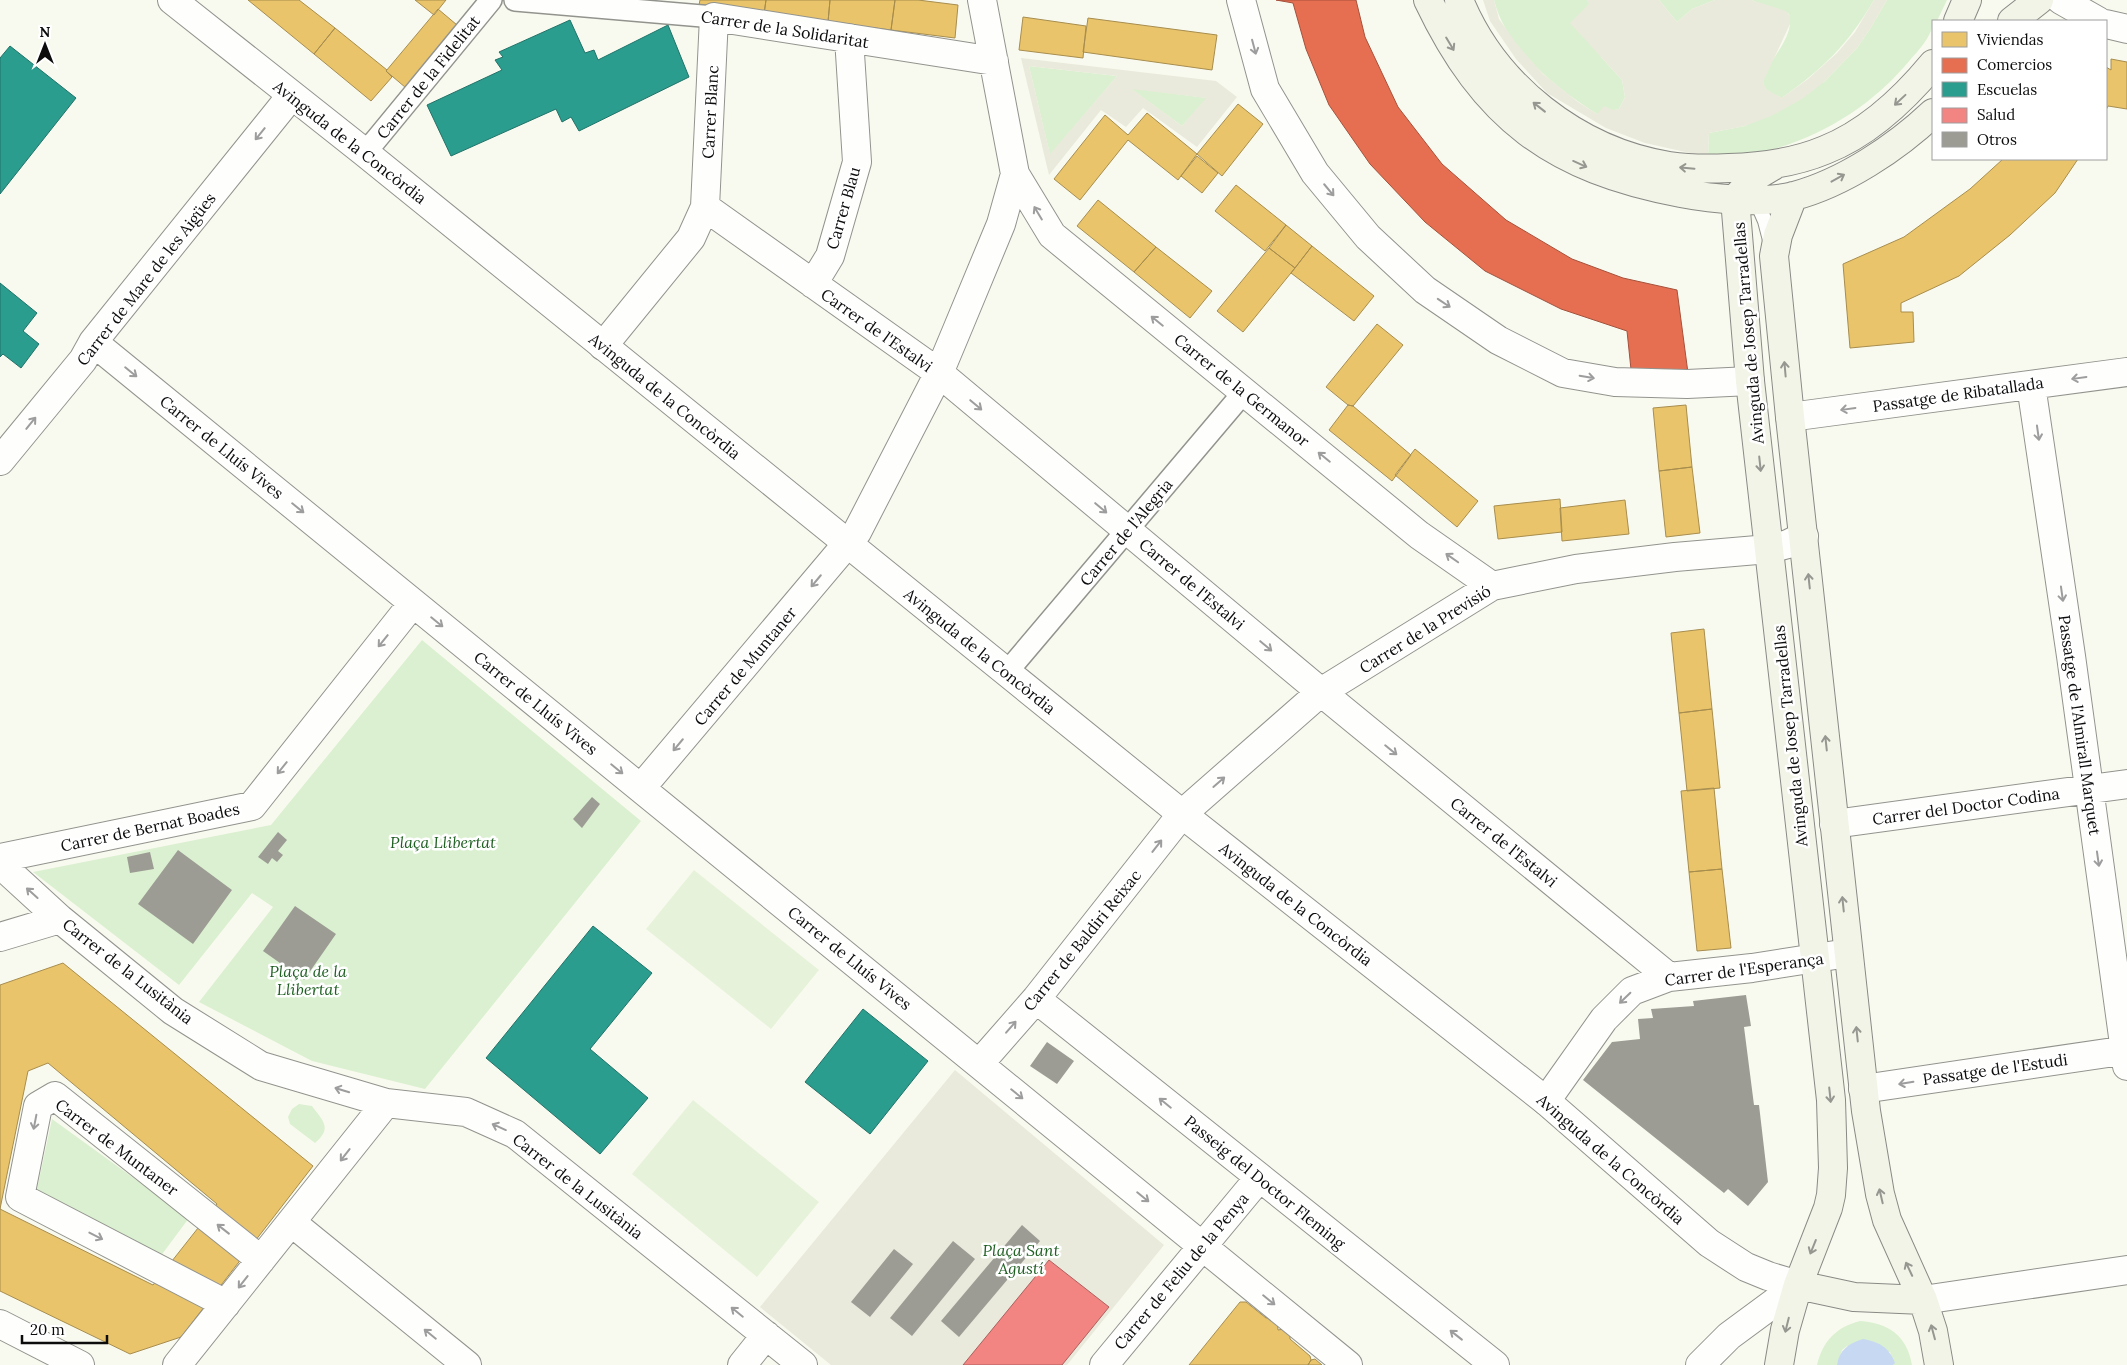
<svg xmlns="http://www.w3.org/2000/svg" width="2127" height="1365" font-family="Lora,serif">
	<rect width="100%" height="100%" fill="#f9faef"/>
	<path fill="#dbf0d0" d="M1494 0H1587L1590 4 1601 57 1622 80 1625 97 1619 109 1597 114C1556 88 1506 49 1494 0Z
		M1659 0H1715L1692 9 1677 22Z
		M1751 0H1874C1849 43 1823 69 1783 97 1774 97 1765 92 1763 82 1767 60 1796 37 1789 14Z
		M1887 0H1947L1937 21H1933C1933 35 1919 50 1910 60 1870 109 1810 145 1746 155 1734 156 1721 156 1708 157L1709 133 1745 126 1824 82 1857 48 1870 29Z
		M1029 66 1117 76 1050 155Z
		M1130 88 1207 98 1182 126Z
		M422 640 641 821 425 1089 312 1061 199 1002 273 907 252 893 179 985 33 872 271 825Z
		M299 1104 312 1106C324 1122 332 1128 315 1143L290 1124 288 1117 292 1109Z
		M52 1119 189 1218 160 1257 37 1189Z
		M1860 1321C1888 1323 1907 1335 1912 1365H1893L1894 1363 1890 1352 1847 1346 1842 1350 1837 1365H1817C1823 1341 1836 1327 1860 1321Z"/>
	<path fill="#e6f3da" d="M694 870 819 970 771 1029 646 929Z
		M693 1100 819 1202 757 1277 632 1174Z"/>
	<path fill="#e9eadb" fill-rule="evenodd" d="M1483 0H1494L1499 19 1516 43 1543 74 1578 102 1597 114 1604 106 1613 110 1619 109 1625 97 1622 80 1570 23 1589 4 1587 0H1659L1677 22 1692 9 1715 0H1751L1786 11 1790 16V24L1763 82 1766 89 1780 97H1783L1808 79 1837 53 1855 32 1874 0H1887L1870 29 1857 48 1824 82 1802 99 1771 116 1745 126 1709 133 1708 157 1645 143 1606 128 1547 93 1516 59 1490 21Z
		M1021 58 1216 81 1237 97 1197 147 1143 108 1126 127 1101 110 1049 175ZM1029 66 1117 76 1050 154ZM1132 89 1206 98 1182 126Z
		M955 1070 1164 1245 1067 1365H831L760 1307Z"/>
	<path fill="#c7d8f2" d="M1863 1339C1879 1342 1889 1347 1895 1363L1893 1365H1837C1839 1350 1849 1343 1863 1339Z"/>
	<path fill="#e9c46a" stroke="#a78d4e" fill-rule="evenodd" d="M248 0H299L335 28 314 54Z
		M415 0H446L434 15Z
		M700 0H766L764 14 699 5Z
		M766 0H830L828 22 764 14Z
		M830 0H895L891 30 828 22Z
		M895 0H918L958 5 955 38 891 30Z
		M438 9 463 30 412 93 386 71Z
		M1023 17 1086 26 1083 58 1019 50Z
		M1088 18 1217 35 1212 70 1083 52Z
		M335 28 387 70 386 71 392 77 371 101 314 54Z
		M2111 59 2127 62V109L2108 106 2106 110V67L2111 70Z
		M1238 104 1263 124 1222 176 1197 154Z
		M1147 113 1197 154 1178 180 1128 140 1080 200 1054 179 1105 115 1128 135Z
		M1197 156 1218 173 1202 193 1181 176Z
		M2003 159H2078L2055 193 2010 235 1959 276 1901 303V312H1913L1914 342 1850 348 1843 264 1904 237 1970 189Z
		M1236 185 1286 225 1265 251 1215 211Z
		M1098 200 1156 247 1134 272 1077 226Z
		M1286 225 1312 246 1295 268 1269 248Z
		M1312 246 1374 296 1354 321 1291 273Z
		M1156 247 1212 291 1190 318 1134 272Z
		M1269 248 1295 268 1243 332 1217 311Z
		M1377 324 1403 345 1353 406 1348 405 1326 387Z
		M1348 405 1353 406 1411 455 1392 481 1329 430Z
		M1686 405 1692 467 1659 471 1653 408Z
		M1415 449 1478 501 1457 527 1395 475Z
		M1692 467 1700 533 1666 537 1659 471Z
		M1560 499 1562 532 1498 539 1494 506Z
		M1625 500 1629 534 1562 541 1560 508Z
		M1704 629 1712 709 1679 713 1671 633Z
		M1712 709 1720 788 1687 791 1679 713Z
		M1714 788 1722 869 1689 872 1681 791Z
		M1722 869 1731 948 1697 951 1689 872Z
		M63 963 313 1166 181 1337 130 1354 0 1291V985ZM48 1063 217 1204 153 1285 0 1209 28 1071Z
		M1240 1302H1246L1266 1318 1277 1316 1278 1330 1290 1328V1339L1310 1356 1311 1360 1308 1365H1189Z
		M1315 1359 1322 1365H1308L1311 1360Z"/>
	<path fill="#e76f51" stroke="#a5513c" d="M1276 0H1356L1365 37 1398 107 1442 164 1506 220 1572 259 1623 278 1677 290 1688 373 1632 379 1627 331 1561 309 1485 271 1425 222 1370 164 1329 105 1306 49 1293 3Z"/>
	<path fill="#2a9d8f" stroke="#217268" d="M570 20 585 53 594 50 598 60 668 25 689 77 579 131 571 117 562 122 556 109 451 156 427 105 502 70 495 60 503 57 499 52Z
		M10 46 76 98 0 194V58Z
		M0 283 37 313 23 331 39 344 21 368 3 354 0 357Z
		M593 926 652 973 590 1049 648 1098 600 1154 486 1058Z
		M863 1009 928 1061 870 1134 805 1082Z"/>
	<path fill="#f28482" stroke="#ad605f" d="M1049 1260 1109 1307 1062 1365H963Z"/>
	<path fill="#9c9c95" d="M592 797 600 804 582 828 573 819Z
		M278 832 287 840 278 851 283 855 277 862 272 858 268 864 258 857Z
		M178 850 232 890 193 944 138 904Z
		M150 852 154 869 130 873 127 857Z
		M295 906 336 934 304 980 263 951Z
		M1746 995 1751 1026 1744 1027 1754 1105H1759L1768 1182 1748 1206 1728 1189 1724 1193 1583 1080 1612 1042 1640 1039 1638 1019 1653 1018 1651 1009 1694 1006 1693 1001Z
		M1047 1042 1074 1061 1057 1084 1030 1066Z
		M1022 1225 1040 1241 959 1337 941 1321Z
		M953 1241 975 1259 912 1336 890 1318Z
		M894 1249 913 1264 870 1317 851 1302Z"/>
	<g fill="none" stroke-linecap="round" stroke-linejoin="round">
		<g stroke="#93938e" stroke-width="16">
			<path id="service" d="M1755 198 1765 221 1771 244"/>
		</g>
		<g stroke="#93938e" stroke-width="24">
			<path id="pedestrian" d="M515 0 714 17
				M364 152 375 141 491 0
				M1007 672 1244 392"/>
		</g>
		<g stroke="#93938e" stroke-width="30">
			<path id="minor" d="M1241 0 1265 89 1315 173 1368 237 1425 290 1498 340 1563 373 1615 382 1687 384 1750 381
				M2061 0 2098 21
				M2106 24 2127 29
				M1015 174 1052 235 1419 535 1492 586
				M705 207 939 373 1321 692 1669 977
				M813 284 830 256 857 162 849 38
				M93 342 1348 1365
				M603 346 691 238 705 207 714 17 994 61
				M2031 385 2071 656 2127 1066
				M1790 417 2127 372
				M0 461 83 360 93 342 291 96
				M641 788 857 532 939 373 957 330 1001 224 1015 174 982 0
				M1834 824 2127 784
				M0 858 252 806 413 603
				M0 864 60 919 173 1011 261 1066 386 1103 466 1112 515 1134 803 1365
				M0 937 60 919
				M1036 999 1495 1365
				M979 1064 1036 999 1182 814 1321 692 1492 586 1576 569 1675 557 1769 549 1788 544 1804 536
				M1863 1089 2127 1050
				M1546 1101 1604 1019 1632 991 1669 977 1752 968 1848 953
				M291 1222 467 1365
				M1923 1300 2127 1270
				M226 1304 20 1197 38 1106 55 1096 261 1260
				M0 1324 80 1365
				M177 1365 386 1103
				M742 1365 766 1335
				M1104 1365 1259 1178
				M1700 1365 1729 1336 1798 1285"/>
		</g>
		<g stroke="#93938e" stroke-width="30">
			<path id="tertiary" d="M172 0 364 152 1182 814 1546 1101 1709 1243 1746 1267 1768 1276 1798 1285"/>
		</g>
		<g stroke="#898a85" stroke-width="30">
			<path id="secondary" d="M1428 0C1484 118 1553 169 1681 193 1712 199 1764 204 1794 196 1843 183 1896 148 1933 113
				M1459 0C1494 86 1577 151 1669 166 1689 169 1709 169 1729 168 1763 167 1794 163 1825 150 1868 133 1904 99 1933 64
				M1958 21 1967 0
				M2012 21 2039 0
				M1773 166 1756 176 1735 199 1750 381 1831 1100 1833 1168 1831 1195 1828 1208 1798 1285 1785 1330 1779 1365
				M1793 196 1778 235 1774 256 1790 417 1866 1111 1880 1194 1887 1220 1923 1300 1933 1331 1939 1365
				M1798 1285 1854 1297 1923 1300"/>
		</g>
		<use href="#service" stroke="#fefefd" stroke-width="14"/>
		<use href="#pedestrian" stroke="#fefefd" stroke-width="21"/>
		<use href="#minor" stroke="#fefefd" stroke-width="28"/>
		<use href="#tertiary" stroke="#fefefd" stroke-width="28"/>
		<use href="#secondary" stroke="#f2f4e8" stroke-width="28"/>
	</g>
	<defs><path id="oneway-shaft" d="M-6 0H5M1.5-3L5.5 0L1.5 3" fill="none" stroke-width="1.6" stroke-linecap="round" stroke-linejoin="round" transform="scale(1.25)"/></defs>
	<g stroke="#969790">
		<use href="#oneway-shaft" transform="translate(1450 44) rotate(59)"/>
		<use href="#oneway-shaft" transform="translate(1900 100) rotate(137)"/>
		<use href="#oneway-shaft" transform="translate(1539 107) rotate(-142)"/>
		<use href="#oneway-shaft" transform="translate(1580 164) rotate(24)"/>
		<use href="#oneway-shaft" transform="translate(1687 168) rotate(-175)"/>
		<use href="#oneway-shaft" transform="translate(1838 178) rotate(-29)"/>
		<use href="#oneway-shaft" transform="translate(1785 369) rotate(-95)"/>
		<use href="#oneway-shaft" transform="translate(1760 464) rotate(84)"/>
		<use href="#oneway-shaft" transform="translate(1809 581) rotate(-96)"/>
		<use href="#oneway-shaft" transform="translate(1826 743) rotate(-96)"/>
		<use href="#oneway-shaft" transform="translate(1843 904) rotate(-96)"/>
		<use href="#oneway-shaft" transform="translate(1857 1034) rotate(-96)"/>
		<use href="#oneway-shaft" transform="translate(1830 1095) rotate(84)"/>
		<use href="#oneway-shaft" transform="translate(1881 1196) rotate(-103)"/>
		<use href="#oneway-shaft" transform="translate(1813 1247) rotate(112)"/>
		<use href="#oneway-shaft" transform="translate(1909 1269) rotate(-115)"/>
		<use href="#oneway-shaft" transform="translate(1787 1325) rotate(104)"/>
		<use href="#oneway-shaft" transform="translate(1933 1332) rotate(-105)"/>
	</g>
	<g stroke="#9d9d9d">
		<use href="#oneway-shaft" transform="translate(1254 47) rotate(75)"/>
		<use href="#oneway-shaft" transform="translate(260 134) rotate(129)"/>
		<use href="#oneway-shaft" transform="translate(1329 190) rotate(50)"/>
		<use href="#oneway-shaft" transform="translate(1038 213) rotate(-121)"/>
		<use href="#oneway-shaft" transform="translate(1444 303) rotate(34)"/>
		<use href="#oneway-shaft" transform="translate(1157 321) rotate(-141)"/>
		<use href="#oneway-shaft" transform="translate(131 372) rotate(39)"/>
		<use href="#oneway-shaft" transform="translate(1587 377) rotate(10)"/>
		<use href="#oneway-shaft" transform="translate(2079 378) rotate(172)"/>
		<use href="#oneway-shaft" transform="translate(976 405) rotate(40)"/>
		<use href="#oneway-shaft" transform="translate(1848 409) rotate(172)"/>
		<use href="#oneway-shaft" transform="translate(31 423) rotate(-51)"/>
		<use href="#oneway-shaft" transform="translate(2038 433) rotate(82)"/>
		<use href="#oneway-shaft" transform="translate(1324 457) rotate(-141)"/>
		<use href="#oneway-shaft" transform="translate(298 508) rotate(39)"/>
		<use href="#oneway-shaft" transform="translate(1101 508) rotate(40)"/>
		<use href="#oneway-shaft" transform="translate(1452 558) rotate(-145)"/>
		<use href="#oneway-shaft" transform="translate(816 581) rotate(130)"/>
		<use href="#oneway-shaft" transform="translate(2062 594) rotate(82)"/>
		<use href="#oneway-shaft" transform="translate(437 622) rotate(39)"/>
		<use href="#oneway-shaft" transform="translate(383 641) rotate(129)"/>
		<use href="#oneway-shaft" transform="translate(1266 646) rotate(40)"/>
		<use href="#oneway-shaft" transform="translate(678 745) rotate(130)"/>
		<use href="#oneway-shaft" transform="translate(1391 750) rotate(39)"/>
		<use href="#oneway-shaft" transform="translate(282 768) rotate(129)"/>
		<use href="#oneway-shaft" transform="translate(617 769) rotate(39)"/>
		<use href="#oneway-shaft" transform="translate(1219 782) rotate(-41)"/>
		<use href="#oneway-shaft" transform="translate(1157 846) rotate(-52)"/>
		<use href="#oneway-shaft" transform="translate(2098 859) rotate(82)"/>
		<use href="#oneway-shaft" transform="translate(32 893) rotate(-138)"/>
		<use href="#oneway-shaft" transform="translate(1625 998) rotate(136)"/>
		<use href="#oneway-shaft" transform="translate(1011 1027) rotate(-49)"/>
		<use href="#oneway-shaft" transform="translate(1906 1083) rotate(171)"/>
		<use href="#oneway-shaft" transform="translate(342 1090) rotate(-163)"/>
		<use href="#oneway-shaft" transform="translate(1017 1094) rotate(39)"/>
		<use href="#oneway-shaft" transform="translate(1165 1103) rotate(-141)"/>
		<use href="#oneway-shaft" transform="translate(35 1122) rotate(101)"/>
		<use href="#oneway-shaft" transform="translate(499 1127) rotate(-156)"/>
		<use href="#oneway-shaft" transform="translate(345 1155) rotate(128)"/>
		<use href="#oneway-shaft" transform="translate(1143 1197) rotate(39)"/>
		<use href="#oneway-shaft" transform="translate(223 1229) rotate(-142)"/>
		<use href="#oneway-shaft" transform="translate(96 1236) rotate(27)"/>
		<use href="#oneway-shaft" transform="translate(243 1282) rotate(128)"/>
		<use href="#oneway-shaft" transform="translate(1269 1300) rotate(39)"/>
		<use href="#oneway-shaft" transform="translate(737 1312) rotate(-141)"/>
		<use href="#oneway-shaft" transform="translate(430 1334) rotate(-141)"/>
		<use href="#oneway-shaft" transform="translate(1456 1335) rotate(-142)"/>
	</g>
	<g text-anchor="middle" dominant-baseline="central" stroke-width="5" stroke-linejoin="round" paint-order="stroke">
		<g font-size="16" fill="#0c0c0c" stroke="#fff">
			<text transform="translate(785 29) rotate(9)">Carrer de la Solidaritat</text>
			<text transform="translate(428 77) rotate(-51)">Carrer de la Fidelitat</text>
			<text transform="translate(710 112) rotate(-87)">Carrer Blanc</text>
			<text transform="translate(350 142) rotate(38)">Avinguda de la Concòrdia</text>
			<text transform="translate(843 208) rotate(-74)">Carrer Blau</text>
			<text transform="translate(146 279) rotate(-52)">Carrer de Mare de les Aigües</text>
			<text transform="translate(877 330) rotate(35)">Carrer de l'Estalvi</text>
			<text transform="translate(1748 333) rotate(-95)">Avinguda de Josep Tarradellas</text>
			<text transform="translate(1242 390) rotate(39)">Carrer de la Germanor</text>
			<text transform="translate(1958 394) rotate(-8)">Passatge de Ribatallada</text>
			<text transform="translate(665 396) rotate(39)">Avinguda de la Concòrdia</text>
			<text transform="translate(222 447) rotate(39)">Carrer de Lluís Vives</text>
			<text transform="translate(1126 532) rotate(-50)">Carrer de l'Alegria</text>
			<text transform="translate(1192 584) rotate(40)">Carrer de l'Estalvi</text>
			<text transform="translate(1425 629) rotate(-32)">Carrer de la Previsió</text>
			<text transform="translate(980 651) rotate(39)">Avinguda de la Concòrdia</text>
			<text transform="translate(745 666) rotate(-50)">Carrer de Muntaner</text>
			<text transform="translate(536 703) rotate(39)">Carrer de Lluís Vives</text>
			<text transform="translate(2080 725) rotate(82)">Passatge de l'Almirall Marquet</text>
			<text transform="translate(1790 736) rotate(-96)">Avinguda de Josep Tarradellas</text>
			<text transform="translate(1966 806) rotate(-8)">Carrer del Doctor Codina</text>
			<text transform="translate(150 827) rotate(-12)">Carrer de Bernat Boades</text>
			<text transform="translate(1504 842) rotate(39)">Carrer de l'Estalvi</text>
			<text transform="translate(1296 904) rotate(38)">Avinguda de la Concòrdia</text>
			<text transform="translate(1082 940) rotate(-51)">Carrer de Baldiri Reixac</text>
			<text transform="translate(850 958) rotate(39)">Carrer de Lluís Vives</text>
			<text transform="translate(1744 969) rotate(-8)">Carrer de l'Esperança</text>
			<text transform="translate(128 971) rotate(38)">Carrer de la Lusitània</text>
			<text transform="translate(1995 1069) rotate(-8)">Passatge de l'Estudi</text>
			<text transform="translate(117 1147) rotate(37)">Carrer de Muntaner</text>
			<text transform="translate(1611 1159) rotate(41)">Avinguda de la Concòrdia</text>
			<text transform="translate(1265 1182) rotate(39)">Passeig del Doctor Fleming</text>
			<text transform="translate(578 1186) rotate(38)">Carrer de la Lusitània</text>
			<text transform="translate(1181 1271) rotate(-50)">Carrer de Feliu de la Penya</text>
		</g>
		<g font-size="16" font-style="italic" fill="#1f6022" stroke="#fff">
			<text x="443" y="842">Plaça Llibertat</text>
			<text x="308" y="971">Plaça de la<tspan x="308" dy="18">Llibertat</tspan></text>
			<text x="1021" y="1250">Plaça Sant<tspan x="1021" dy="18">Agustí</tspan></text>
		</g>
	</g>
	<rect x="1932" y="20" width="175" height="140" fill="#ffffff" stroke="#9e9e9e"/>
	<rect x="1942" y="32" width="25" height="15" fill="#e9c46a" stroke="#9e9e9e"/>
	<text x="1977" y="45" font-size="15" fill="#0c0c0c">Viviendas</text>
	<rect x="1942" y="58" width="25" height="15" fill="#e76f51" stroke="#9e9e9e"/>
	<text x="1977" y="70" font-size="15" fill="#0c0c0c">Comercios</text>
	<rect x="1942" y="82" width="25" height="15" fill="#2a9d8f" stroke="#9e9e9e"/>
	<text x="1977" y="95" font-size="15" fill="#0c0c0c">Escuelas</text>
	<rect x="1942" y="108" width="25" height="15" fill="#f28482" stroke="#9e9e9e"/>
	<text x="1977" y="120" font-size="15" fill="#0c0c0c">Salud</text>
	<rect x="1942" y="132" width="25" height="15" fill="#9c9c95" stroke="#9e9e9e"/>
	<text x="1977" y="145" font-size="15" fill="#0c0c0c">Otros</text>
	<g transform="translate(45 45)" stroke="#ffffff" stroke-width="4" paint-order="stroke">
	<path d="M0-4L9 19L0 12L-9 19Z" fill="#0c0c0c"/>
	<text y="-8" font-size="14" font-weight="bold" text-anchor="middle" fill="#0c0c0c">N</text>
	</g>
	<path d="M22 1335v8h85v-8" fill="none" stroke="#0c0c0c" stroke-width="2.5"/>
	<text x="30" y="1335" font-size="15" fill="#0c0c0c" stroke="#ffffff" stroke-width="4" paint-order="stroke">20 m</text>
</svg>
